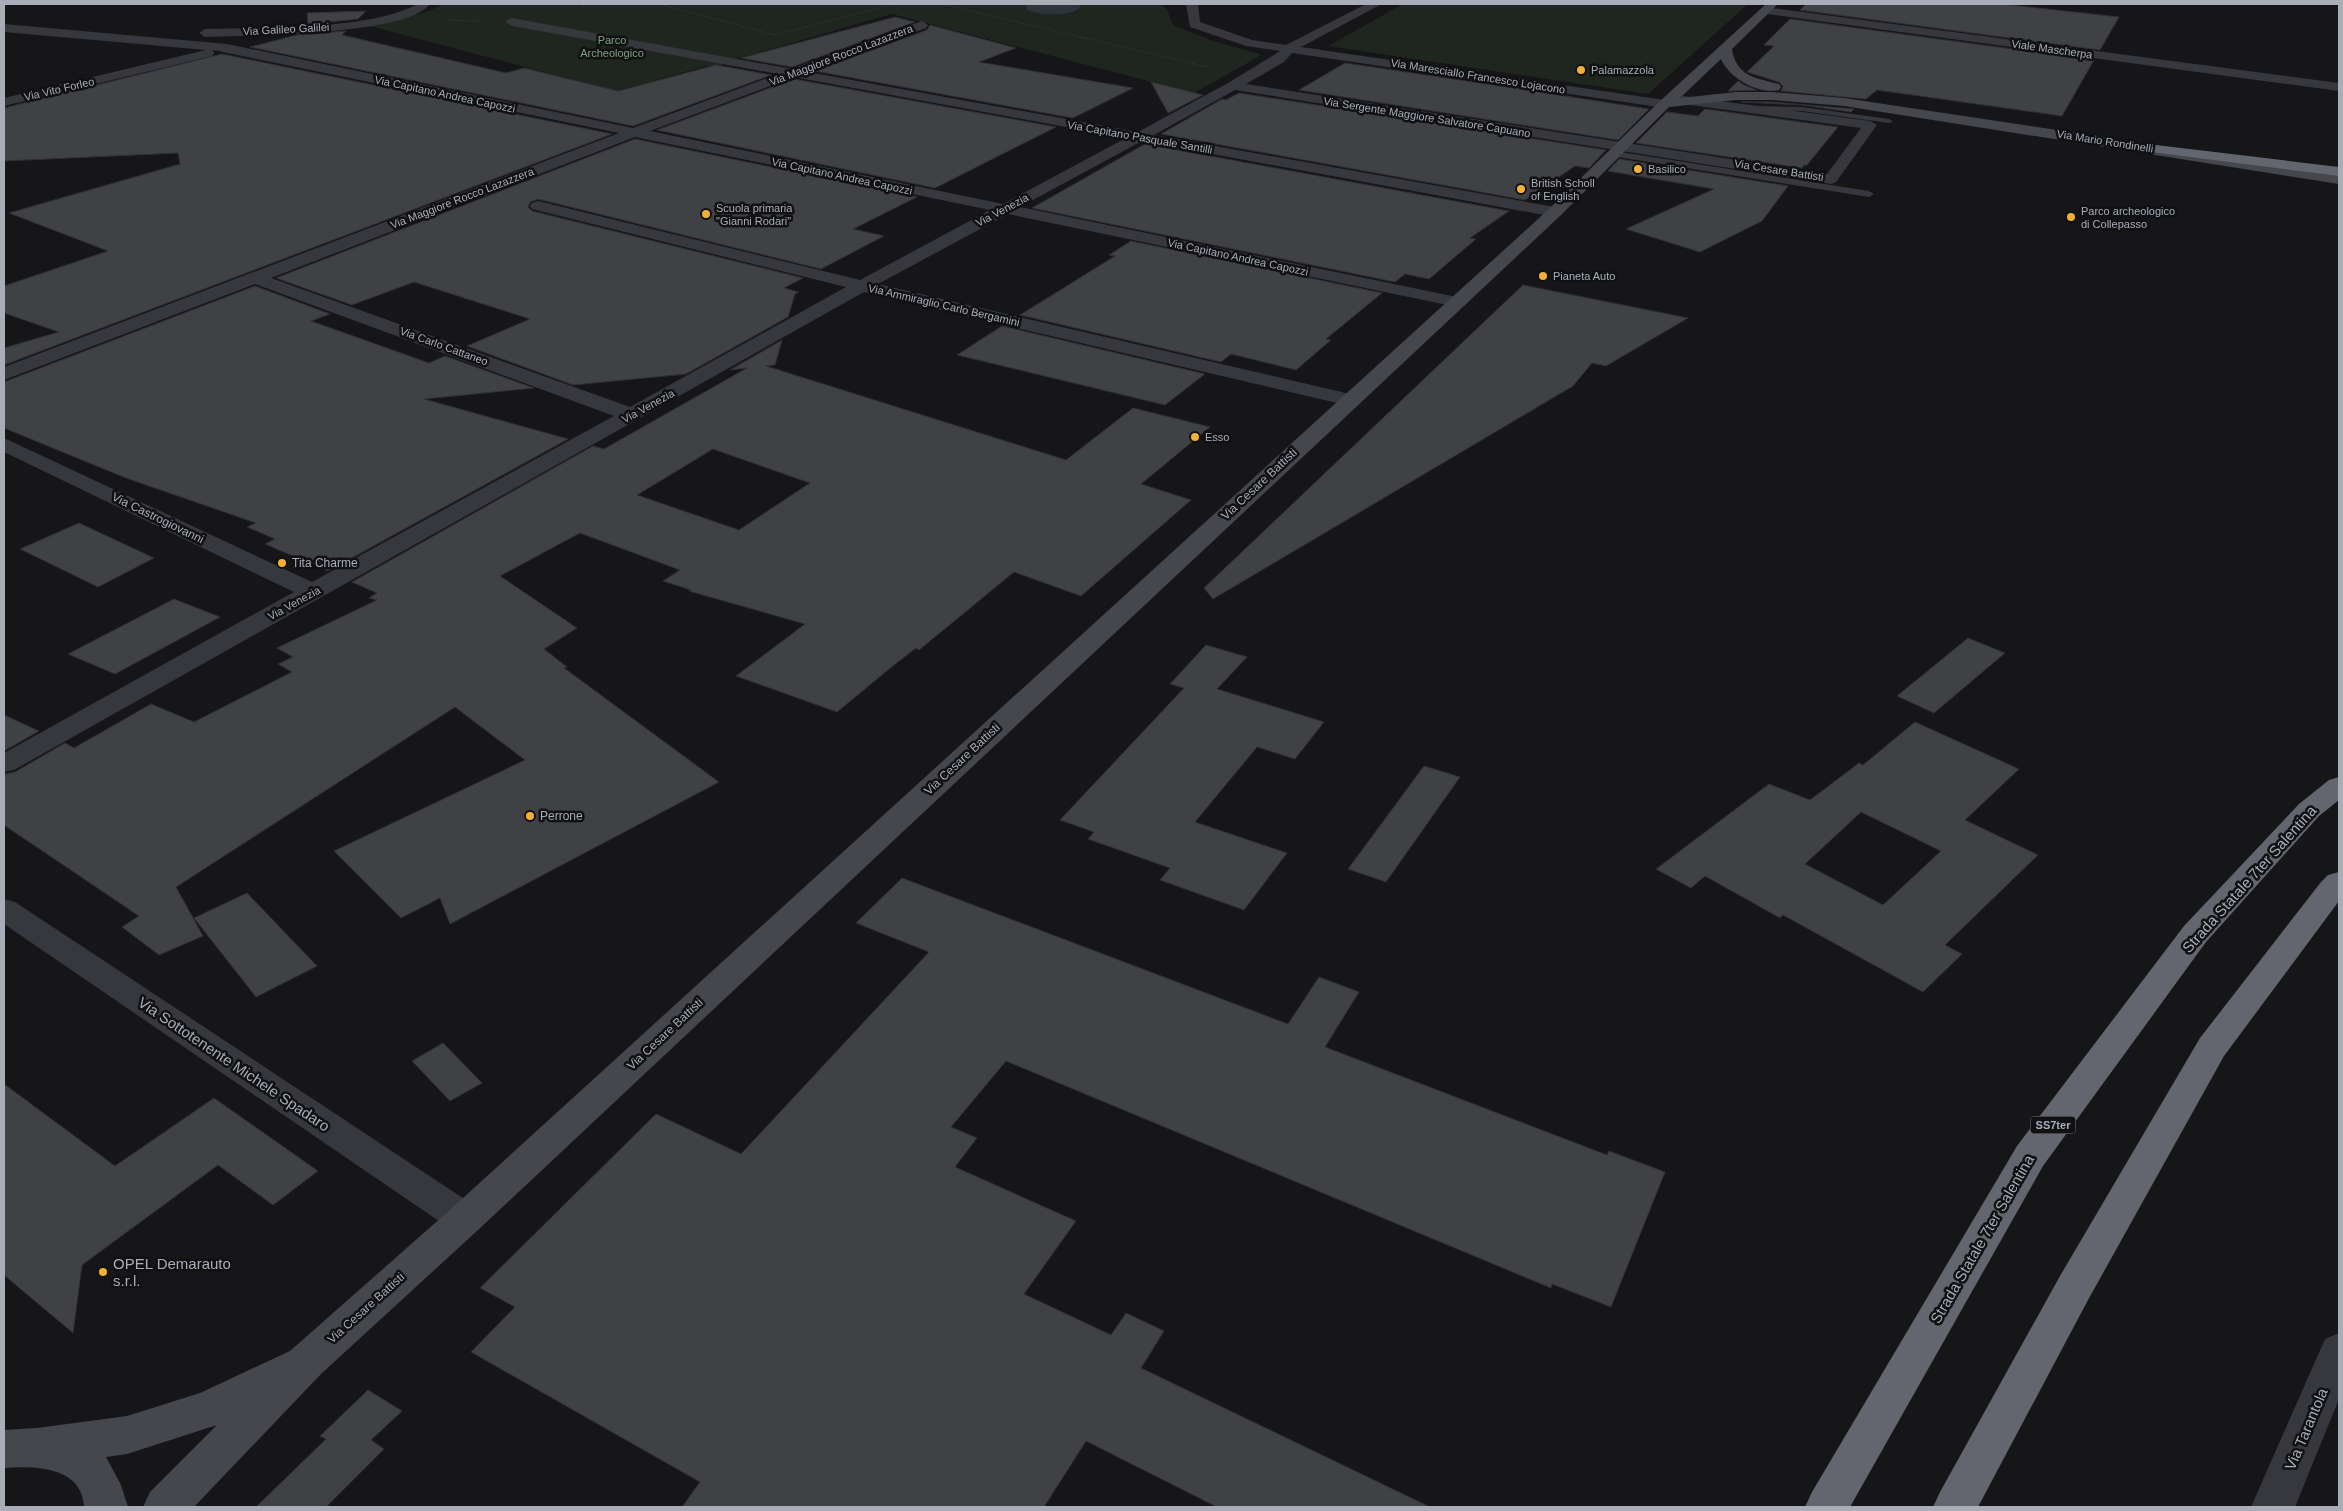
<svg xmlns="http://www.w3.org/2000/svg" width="2343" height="1511" font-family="Helvetica,sans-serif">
	<rect width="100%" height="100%" fill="#161618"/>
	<path fill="#1e261f" d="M445 4H1161L1167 10 1173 25 1213 41 1260 54V56L1194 93 892 14 732 60 734 61 716 67 706 66 616 91 366 25 423 13Z
		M1403 4H1748L1648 94 1328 46Z"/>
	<path fill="#2c353c" d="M1028 4H1079L1081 6C1072 18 1040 15 1027 10L1026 6Z"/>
	<path fill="#404145" stroke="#303034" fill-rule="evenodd" d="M1806 4H2002L2119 17 2100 50 1800 10Z
		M366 11 358 19 308 24 307 13Z
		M895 17 915 22 792 67 741 58Z
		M1790 19 2094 60 2062 116 1877 90 1866 99 1781 91 1783 86 1779 82 1747 72 1774 46 1764 45Z
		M930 25 1016 48 979 62 1133 88 1073 118 815 71 927 30Z
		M346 31 342 35 506 73 524 68 618 91 716 65 771 75 633 126 250 47 297 35Z
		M222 54 612 134 4 365V348L59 332 4 313V286L108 251 9 213 180 164 178 153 4 161V108Z
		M1345 63 1507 87 1649 109 1618 140 1299 90Z
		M794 79 1056 127 935 188 657 130Z
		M1738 81 1744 85 1757 90 1728 91Z
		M1151 82 1203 95 1168 113Z
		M1239 93 1606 150 1589 168 1575 166 1525 200 1161 134 1222 99 1226 100Z
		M1741 102H1772L1854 109 1851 112 1802 105Z
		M1705 109 1838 127 1807 165H1804L1802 168 1636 143 1667 112 1698 116Z
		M635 139 917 197 853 229 884 236 821 269 538 199 530 202 528 207 532 211 803 278 784 288 799 292 795 294 788 317 686 374 573 385 467 346 530 319 414 282 352 305 276 278Z
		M1145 144 1509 211 1470 238 1476 239 1429 279 1405 274 1395 282 1032 208Z
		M1619 159 1788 186 1762 221 1700 252 1626 229 1714 189 1608 171Z
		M1131 241 1382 293 1326 339 1331 340 1296 370 1231 354 1221 362 1020 315 1115 256 1109 255Z
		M1523 285 1688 318 1606 366 1592 363 1573 386 1213 599 1204 588Z
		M255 286 330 314 311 321 429 363 445 356 534 388 424 399 568 439 328 571 265 544 275 539 247 527 256 523 126 478 4 428V382Z
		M1002 326 1205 374 1165 405 957 355Z
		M782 340 775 365 766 366 1066 460 1133 408 1210 427 1141 484 1191 500 1081 596 1014 572 919 650 916 648 894 665 837 712 736 676 805 624 689 591 691 590 663 581 680 570 580 533 500 576 577 628 544 649 567 667 564 668 719 782 450 924 440 898 401 918 334 851 525 760 455 707 176 887 203 936 159 955 122 927 139 916 4 825V774L15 772 65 743 74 748 151 704 194 722 292 672 278 664 293 657 277 648 377 600 369 598 377 593 352 582 593 446 604 449 747 368 730 370ZM713 449 810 483 739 530 637 495Z
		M79 523 154 558 98 587 20 549Z
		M174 599 220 617 115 674 68 654Z
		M1968 638 2005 653 1934 713 1897 696Z
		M1206 645 1247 657 1217 689 1324 722 1295 759 1257 747 1195 822 1287 853 1244 910 1160 880 1170 868 1088 839 1094 832 1060 820 1184 688 1170 684Z
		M4 715 39 731 4 751Z
		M1915 722 2019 769 1965 820 2038 855 1945 945 1962 954 1923 992 1783 915 1780 918 1705 876 1691 888 1656 869 1769 784 1810 800 1859 763 1863 765ZM1861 812 1941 851 1883 905 1805 864Z
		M1424 766 1460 777 1386 882 1348 869Z
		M902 878 1288 1024 1319 977 1359 992 1325 1047 1607 1155 1609 1151 1665 1172 1611 1307 1552 1284 1551 1288 1006 1061 951 1127 977 1138 955 1167 1076 1221 1024 1294 1111 1335 1126 1313 1164 1331 1141 1368 1430 1507H1217L1086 1441 1044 1507H682L700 1482 471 1352 515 1307 480 1288 656 1114 741 1154 929 952 856 923Z
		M247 893 317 966 256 997 194 918Z
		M443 1043 482 1083 450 1101 412 1061Z
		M4 1084 115 1166 214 1098 318 1171 273 1205 218 1165 82 1265 73 1333 4 1275Z
		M368 1390 402 1411 371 1440 384 1449 326 1507H256L326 1439 320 1436Z"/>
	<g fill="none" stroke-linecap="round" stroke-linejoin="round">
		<path stroke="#3d3f44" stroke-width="1" stroke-dasharray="1 2" stroke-linecap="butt" d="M659 4 775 35 894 4
			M941 4 1208 67
			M583 6 592 4
			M445 20 484 21"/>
		<path fill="#37383d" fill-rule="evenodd" d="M1752 106 1802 107 1889 119 1893 121 1889 123 1802 111 1755 110H1752Z
			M1614 151 1869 191 1874 194 1869 197 1611 156V152Z"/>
		<path fill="#37383d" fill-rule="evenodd" d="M418 4H430C406 36 247 35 205 37L199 33 205 29C264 27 366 31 418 4Z
			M1186 4H1198L1200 22 1252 40 1286 45 1366 4H1380L1378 6 1301 47 1665 100 1672 104 1665 108 1292 53 1284 62 1246 84 1827 174 1861 128 1683 104 1676 100 1683 96 1870 121 1877 125 1836 182 1831 184 1235 90 1154 135 1555 207 1561 209 1563 212 1561 215 1555 217 1142 141 1020 207 1457 297 1463 298 1466 302 1463 306 1457 307 1008 214 878 284 1350 394 1357 396 1360 400 1357 404 1350 406 864 292 14 770 4 772V753L294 592 4 452V438L312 582 614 416 255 284 4 380V367L619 133 213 50 214 53 212 56 4 106V98L206 50 4 32V24L227 44 633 128 778 74 512 26 506 22 508 19 512 18 792 69 922 21 928 25 926 28 808 72 1138 132 1228 83 1280 51 1246 46 1190 27ZM794 77 1126 138 1003 204 650 131ZM635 137 990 210 860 280 538 201 532 203 530 206 532 209 846 287 630 407 271 278Z
			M1764 7 2339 83V91L1760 13 1758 11Z
			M4 899 15 902 478 1208 484 1219 478 1230 465 1234 452 1230 4 924Z
			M2339 1333V1399L2295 1507H2251L2325 1339Z"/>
		<path fill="#45474d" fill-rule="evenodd" d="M1766 4H1778L1732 49C1736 76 1755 78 1779 84L1781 87 1779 90C1758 95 1728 77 1721 59L1680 98 1736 92H1772L1844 98 2130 141 2339 174V184L1844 106 1772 100H1736L1669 107 1561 215 478 1230 321 1374 194 1507H143L150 1492 217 1425 127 1454 106 1457 121 1485 128 1507H84C82 1466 34 1466 4 1468V1430L37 1428 127 1416 200 1393 290 1351 452 1208 1549 209 1660 101Z"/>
		<path fill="#63666e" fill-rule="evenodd" d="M2156 145 2339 167V176L2151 152 2149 149 2151 146Z
			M2339 777V800L2319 816 2206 942 2043 1166 1850 1507H1805L1812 1492 2017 1146 2184 926 2299 804 2329 780Z
			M2339 872V901L2224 1056 2088 1300 1978 1507H1933L1940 1492 2060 1276 2200 1038 2321 882 2328 875Z"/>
	</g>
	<g fill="#f2b134" stroke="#111113" stroke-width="2">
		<circle cx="1581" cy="70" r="5"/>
		<circle cx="1638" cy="169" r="5"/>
		<circle cx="1521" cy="189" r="5"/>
		<circle cx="706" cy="214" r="5"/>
		<circle cx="2071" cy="217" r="5"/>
		<circle cx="1543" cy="276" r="5"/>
		<circle cx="1195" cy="437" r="5"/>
		<circle cx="282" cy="563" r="5"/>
		<circle cx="530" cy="816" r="5"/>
		<circle cx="103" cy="1272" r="5"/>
	</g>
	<g text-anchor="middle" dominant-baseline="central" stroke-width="5" stroke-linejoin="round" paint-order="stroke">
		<g font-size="11" fill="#a8adb8" stroke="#111113">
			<text transform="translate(286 29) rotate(-3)">Via Galileo Galilei</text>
			<text transform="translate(2052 49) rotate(8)">Viale Mascherpa</text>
			<text transform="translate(841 55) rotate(-21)">Via Maggiore Rocco Lazazzera</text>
			<text transform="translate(1478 76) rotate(9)">Via Maresciallo Francesco Lojacono</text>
			<text transform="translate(59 89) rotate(-13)">Via Vito Forleo</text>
			<text transform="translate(445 94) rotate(12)">Via Capitano Andrea Capozzi</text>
			<text transform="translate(1427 117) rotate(9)">Via Sergente Maggiore Salvatore Capuano</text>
			<text transform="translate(1140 137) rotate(10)">Via Capitano Pasquale Santilli</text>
			<text transform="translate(2105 141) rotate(9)">Via Mario Rondinelli</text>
			<text transform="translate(1779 170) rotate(9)">Via Cesare Battisti</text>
			<text transform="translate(842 176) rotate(12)">Via Capitano Andrea Capozzi</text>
			<text transform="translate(462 198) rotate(-21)">Via Maggiore Rocco Lazazzera</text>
			<text transform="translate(1002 210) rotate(-28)">Via Venezia</text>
			<text transform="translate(1238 257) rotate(12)">Via Capitano Andrea Capozzi</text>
			<text transform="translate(944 305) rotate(13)">Via Ammiraglio Carlo Bergamini</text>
			<text transform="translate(444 346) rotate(20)">Via Carlo Cattaneo</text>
			<text transform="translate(648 406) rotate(-29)">Via Venezia</text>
			<text transform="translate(294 603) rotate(-29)">Via Venezia</text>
		</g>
		<g font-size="11" fill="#7fa381" stroke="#111113">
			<text x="612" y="40">Parco<tspan x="612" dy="13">Archeologico</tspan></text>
		</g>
		<g font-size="11" fill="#a8adb8" stroke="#111113" text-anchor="start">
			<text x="1591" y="70">Palamazzola</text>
			<text x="1648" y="169">Basilico</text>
			<text x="1531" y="183">British Scholl<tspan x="1531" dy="13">of English</tspan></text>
			<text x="716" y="208">Scuola primaria<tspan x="716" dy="13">"Gianni Rodari"</tspan></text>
			<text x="2081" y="211">Parco archeologico<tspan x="2081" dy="13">di Collepasso</tspan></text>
			<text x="1553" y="276">Pianeta Auto</text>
			<text x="1205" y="437">Esso</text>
		</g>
		<rect fill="#111113" stroke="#7b7e86" stroke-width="1" x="2030.5" y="1116.5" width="45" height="17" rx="4"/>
		<g font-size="11" font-weight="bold" fill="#a8adb8">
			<text x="2053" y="1125">SS7ter</text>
		</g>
		<g font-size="12" fill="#a8adb8" stroke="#111113">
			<text transform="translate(1259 484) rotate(-43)">Via Cesare Battisti</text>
			<text transform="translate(158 518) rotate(26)">Via Castrogiovanni</text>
			<text transform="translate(962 759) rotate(-43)">Via Cesare Battisti</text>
			<text transform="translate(665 1034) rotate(-43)">Via Cesare Battisti</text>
			<text transform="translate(366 1308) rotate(-42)">Via Cesare Battisti</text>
		</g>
		<g font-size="12" fill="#a8adb8" stroke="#111113" text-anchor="start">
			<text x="292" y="563">Tita Charme</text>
			<text x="540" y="816">Perrone</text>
		</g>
		<g font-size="15" fill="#a8adb8" stroke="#111113">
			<text transform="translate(2249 879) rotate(-48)">Strada Statale 7ter Salentina</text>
			<text transform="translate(234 1064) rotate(34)">Via Sottotenente Michele Spadaro</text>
			<text transform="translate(1982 1239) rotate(-60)">Strada Statale 7ter Salentina</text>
			<text transform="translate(2306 1429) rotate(-67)">Via Tarantola</text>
		</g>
		<g font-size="15" fill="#a8adb8" stroke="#111113" text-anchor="start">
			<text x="113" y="1263">OPEL Demarauto<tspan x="113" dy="17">s.r.l.</tspan></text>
		</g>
	</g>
	<rect width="2343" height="1511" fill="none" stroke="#a8adb8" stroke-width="10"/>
</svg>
